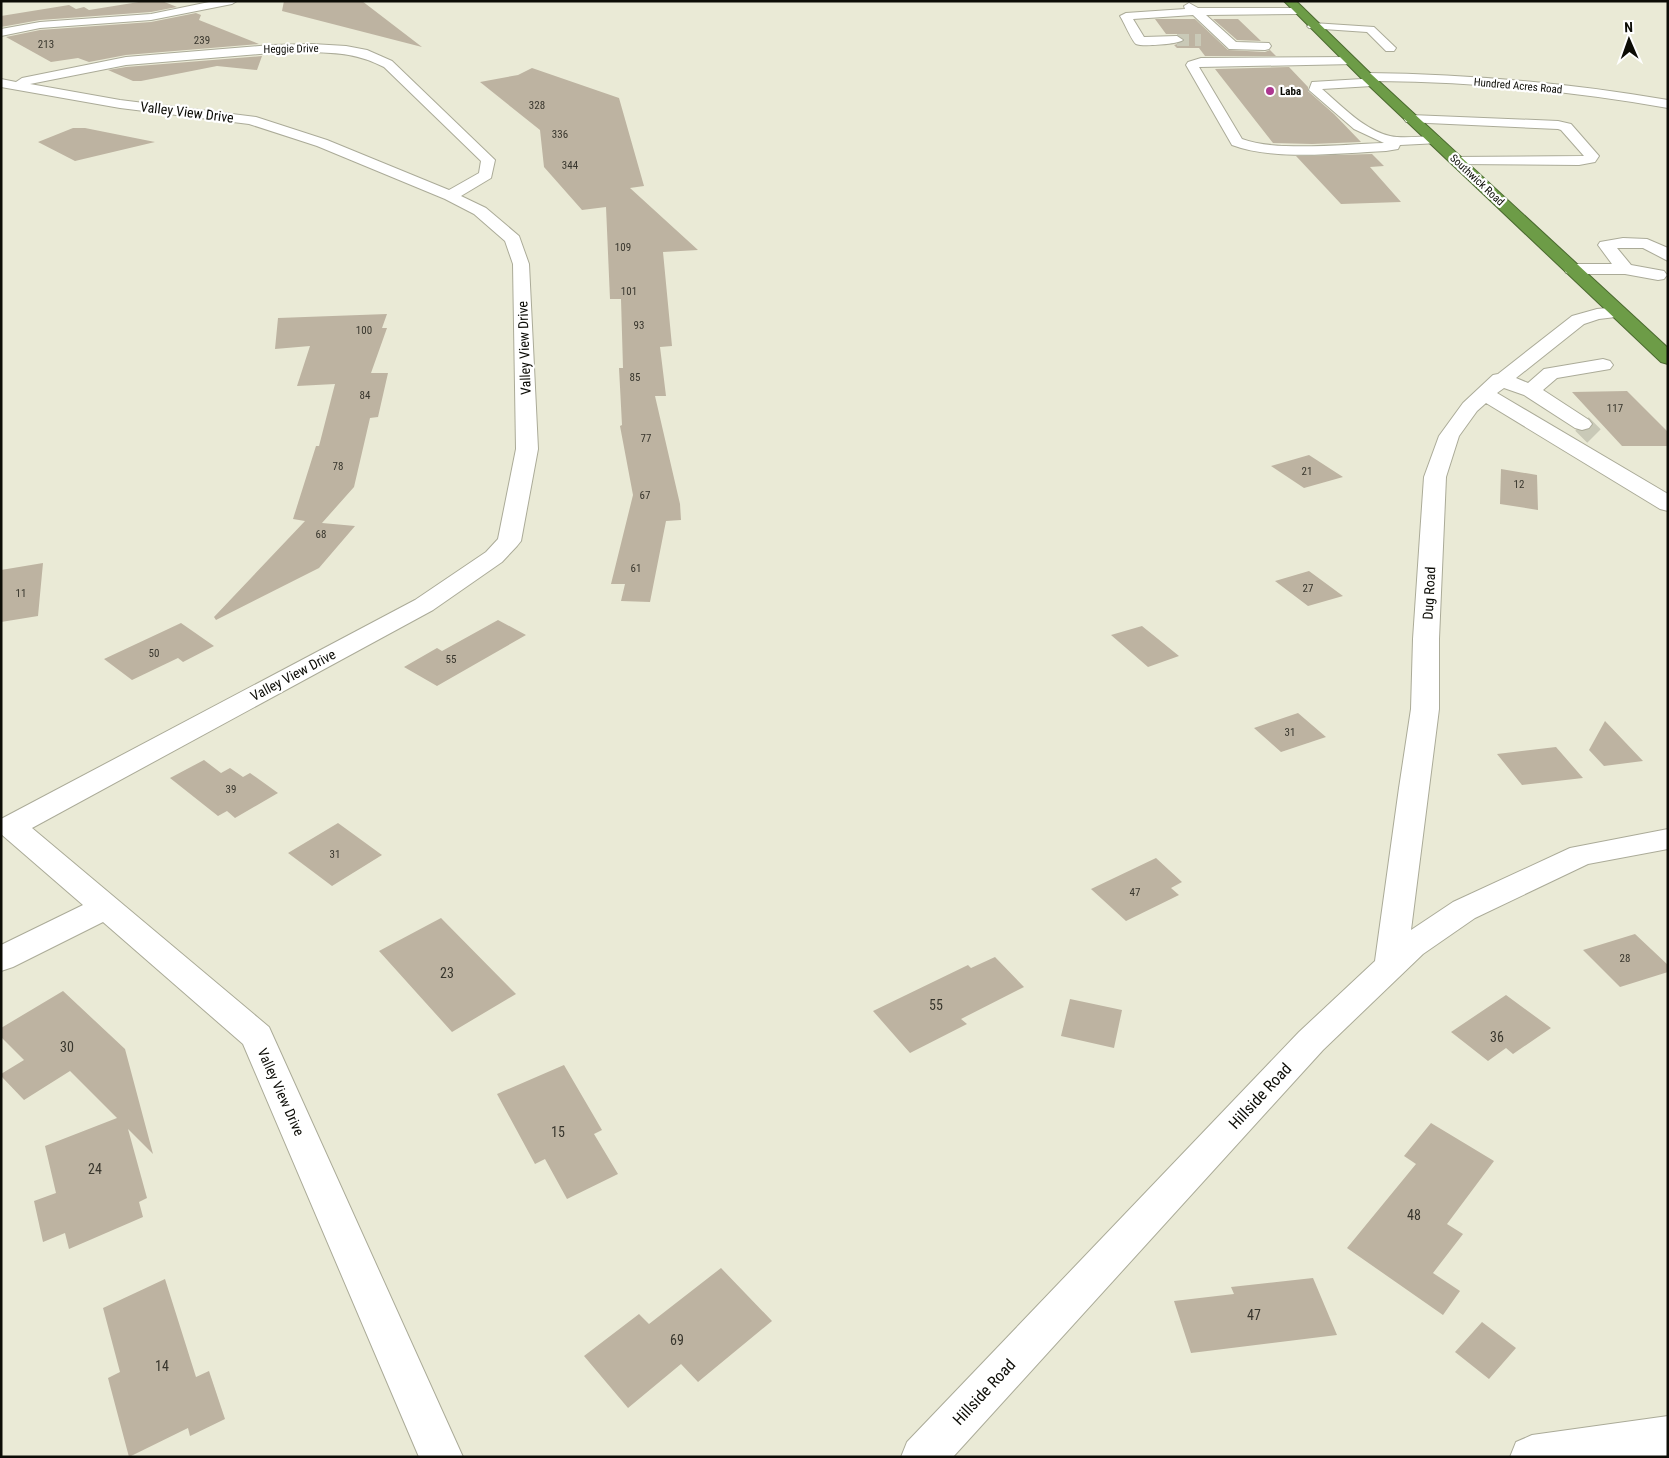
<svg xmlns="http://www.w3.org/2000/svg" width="1669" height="1458" font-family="'Roboto Condensed',sans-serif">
	<rect width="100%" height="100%" fill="#eaead6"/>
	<path fill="#bdb3a1" d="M145 1H162L177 7 151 12 40 20 1 27V16L69 5 76 9 84 7 89 10Z
		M284 1H362L422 47 282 11Z
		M196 13 201 15 199 20 259 44 126 55 89 62 78 58 51 62 6 37 40 30 151 22Z
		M1155 19H1195L1228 50 1265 52 1270 50 1276 56H1205L1199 48H1177L1174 45 1184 42V38L1177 34H1166Z
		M1213 19H1238L1261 41 1237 40Z
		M262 56 257 70 217 66 141 81H133L108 70 126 67Z
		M1289 67 1308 87V91L1334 114 1361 142 1312 144 1273 143 1215 69Z
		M532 68 619 98 644 186 630 188 698 250 663 252 672 346 660 347 666 396H655L680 504 681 520 666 521 650 602 621 601 625 584H611L633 495 620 426 622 425 619 368H623L621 299H610L606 207 582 210 544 167 540 130 480 82 518 75Z
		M73 128H85L155 142 75 161 38 142Z
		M1372 154 1384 166 1370 167 1401 202 1341 204 1296 156Z
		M387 314 382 328H387L371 373H388L378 417 370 418 354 487 322 523 355 526 319 568 216 620 214 617 305 521 293 519 316 446H319L335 384 297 386 310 346 275 349 278 318Z
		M1627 391 1668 432V446H1622L1572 392Z
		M1309 455 1343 477 1304 488 1271 466Z
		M1501 469 1537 475 1538 510 1500 504Z
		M43 563 38 616 1 622V570Z
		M1309 571 1343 596 1308 606 1275 581Z
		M498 620 526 635 437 686 404 667 437 648 442 651Z
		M181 623 214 646 183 662 178 658 132 680 104 659Z
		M1142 626 1179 656 1148 667 1111 635Z
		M1298 713 1326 737 1281 752 1254 728Z
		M1605 721 1643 761 1604 766 1589 750Z
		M1556 747 1583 778 1522 785 1497 754Z
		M204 760 221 773 230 768 243 777 250 773 278 793 235 818 227 811 218 816 170 778Z
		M338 823 382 855 332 886 288 853Z
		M1156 858 1182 882 1171 888 1179 895 1126 921 1091 889Z
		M441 918 516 994 452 1032 379 951Z
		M1635 934 1668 965V972L1620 987 1583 950Z
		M995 957 1024 987 961 1019 967 1024 910 1053 873 1011 968 965 971 968Z
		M63 991 125 1049 153 1154 128 1129 147 1198 139 1202 143 1217 69 1249 65 1233 43 1242 34 1201 56 1193 45 1146 117 1118 70 1071 24 1100 1 1076V1074L24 1060 1 1037V1028Z
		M1506 995 1551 1028 1513 1054 1506 1048 1488 1061 1451 1032Z
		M1070 999 1122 1010 1114 1048 1061 1036Z
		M564 1065 602 1130 594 1134 618 1174 567 1199 545 1159 535 1164 497 1094Z
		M1431 1123 1494 1161 1447 1224 1463 1234 1433 1273 1460 1291 1443 1315 1347 1248 1416 1164 1404 1156Z
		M721 1268 772 1321 698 1382 681 1364 628 1408 584 1356 639 1314 649 1324Z
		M1313 1278 1337 1335 1191 1353 1174 1301 1234 1294 1231 1287Z
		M165 1279 196 1377 209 1371 225 1419 190 1436 188 1428 129 1457 108 1378 120 1372 103 1308Z
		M1482 1322 1516 1348 1489 1379 1455 1352Z"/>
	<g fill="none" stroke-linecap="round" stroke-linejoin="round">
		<path stroke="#c9c9b7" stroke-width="12" stroke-dasharray="12 6" stroke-linecap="butt" d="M1177 40H1201"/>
		<path stroke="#c9c9b7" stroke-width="19" stroke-dasharray="19 10" stroke-linecap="butt" d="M1582 424 1594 436"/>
		<g stroke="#abab98" stroke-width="2">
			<path id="minor" d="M214 1H237L232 4 151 20 40 28 1 36V29L40 22 151 14Z
				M1189 3 1198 8H1298L1304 11 1298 14 1206 15 1236 42 1269 43 1271 46 1269 49 1265 50 1229 49 1193 15 1133 19 1144 37 1177 36 1183 40C1179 44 1142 47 1136 44 1132 41 1124 22 1120 16L1126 13 1185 9 1184 6Z
				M1313 23 1374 27 1396 48 1394 51H1386L1367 32 1309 28 1307 26Z
				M312 44 346 46 367 50 392 61 495 160 491 178 461 196 486 208 519 236 529 264 538 449 521 541 517 546 502 562 433 610 32 828 269 1027 463 1457H419L243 1044 103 922 13 967 1 971V945L83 905 1 834V819L415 600 486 552 498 539 516 449 513 264 505 241 474 214 445 199 317 146 249 124 120 108 1 87V79L16 82 22 78 126 57 271 45ZM312 52C340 53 358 54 384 67L481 161 479 173 449 190 327 140 256 117 120 100 30 84 126 65 271 53Z
				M1351 57 1357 61 1355 64 1199 67 1242 139C1276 152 1347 144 1384 143L1354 129 1309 90 1312 82 1362 79 1363 74 1367 73C1468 74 1568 83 1668 100V108C1572 91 1475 82 1378 81L1376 85 1372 86 1322 89C1342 106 1364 130 1390 136 1404 139 1420 136 1434 136L1439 137 1441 140 1439 143 1400 145 1398 149 1386 151C1341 153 1274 161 1232 145L1186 65 1188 62 1201 58Z
				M1411 115 1558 121 1571 124 1599 156 1595 162 1579 165 1456 164 1451 163 1449 160 1451 157 1584 156 1561 130 1558 129 1406 122 1404 119 1406 116Z
				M1623 238 1647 239 1668 248V261L1643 248H1617L1631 265 1664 271 1667 275 1664 279 1658 280 1625 274H1572L1566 273 1564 269 1566 265 1572 264H1612L1598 245 1600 242Z
				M1618 307 1624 308 1627 312 1624 316 1599 319 1584 324 1516 378 1528 383 1544 369 1603 359 1610 361 1613 365 1610 369 1557 378 1543 390 1589 420 1592 424 1589 428 1582 430 1575 428 1524 395 1504 388 1497 393 1668 494V511L1660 509 1486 403 1477 411 1459 436 1446 477 1439 639V709L1411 930 1453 902 1570 848 1668 829V849L1588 864 1475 918 1423 954 1323 1050 953 1457H901L907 1442 1299 1032 1375 961 1399 788 1411 709 1413 639 1424 477 1439 436 1463 403 1493 375 1498 374 1572 316 1597 309Z
				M1668 1416V1457H1510L1516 1442 1532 1435Z"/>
		</g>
		<g stroke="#4b6a30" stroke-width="2">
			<path id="highway" d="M1284 1H1296L1371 74 1668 348V364L1661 362 1363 80Z"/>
		</g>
		<use href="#minor" fill="#fff" fill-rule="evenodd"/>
		<use href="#highway" fill="#6d9c47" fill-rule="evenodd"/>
	</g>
	<circle fill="#ad3790" stroke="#fff" stroke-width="2" cx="1270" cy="91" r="5"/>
	<g text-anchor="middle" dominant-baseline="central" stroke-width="4.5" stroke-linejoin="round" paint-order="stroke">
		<g font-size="11" fill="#38362d">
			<text x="202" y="40">239</text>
			<text x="46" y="44">213</text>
			<text x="537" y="105">328</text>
			<text x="560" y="134">336</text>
			<text x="570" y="165">344</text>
			<text x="623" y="247">109</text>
			<text x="629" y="291">101</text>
			<text x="639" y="325">93</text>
			<text x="364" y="330">100</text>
			<text x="635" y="377">85</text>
			<text x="365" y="395">84</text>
			<text x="1615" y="408">117</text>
			<text x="646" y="438">77</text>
			<text x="338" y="466">78</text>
			<text x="1307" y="471">21</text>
			<text x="1519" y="484">12</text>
			<text x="645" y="495">67</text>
			<text x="321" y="534">68</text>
			<text x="636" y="568">61</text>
			<text x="1308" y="588">27</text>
			<text x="21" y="593">11</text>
			<text x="154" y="653">50</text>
			<text x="451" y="659">55</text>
			<text x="1290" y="732">31</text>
			<text x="231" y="789">39</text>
			<text x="335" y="854">31</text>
			<text x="1135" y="892">47</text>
			<text x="1625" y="958">28</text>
		</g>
		<g font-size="11" fill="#0c0c06" stroke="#fff">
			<text transform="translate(291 49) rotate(-1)">Heggie Drive</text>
			<text transform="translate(1518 86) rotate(5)">Hundred Acres Road</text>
			<text transform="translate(1477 180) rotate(43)">Southwick Road</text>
		</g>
		<g font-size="11" font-weight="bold" fill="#0c0c06" stroke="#fff" text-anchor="start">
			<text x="1280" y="91">Laba</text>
		</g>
		<g font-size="14" fill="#0c0c06" stroke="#fff">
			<text transform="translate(187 112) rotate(7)">Valley View Drive</text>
			<text transform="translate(524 348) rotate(-92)">Valley View Drive</text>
			<text transform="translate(1429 593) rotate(-87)">Dug Road</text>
			<text transform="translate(293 675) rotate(-28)">Valley View Drive</text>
			<text transform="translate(281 1092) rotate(66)">Valley View Drive</text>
		</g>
		<g font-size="14" fill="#38362d">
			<text x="447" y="973">23</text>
			<text x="936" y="1005">55</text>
			<text x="1497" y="1037">36</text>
			<text x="67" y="1047">30</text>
			<text x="558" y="1132">15</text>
			<text x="95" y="1169">24</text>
			<text x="1414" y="1215">48</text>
			<text x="1254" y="1315">47</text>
			<text x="677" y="1340">69</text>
			<text x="162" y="1366">14</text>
		</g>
		<g font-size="16" fill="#0c0c06" stroke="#fff">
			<text transform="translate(1260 1096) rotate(-47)">Hillside Road</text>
			<text transform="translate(984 1392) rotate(-47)">Hillside Road</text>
		</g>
	</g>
	<rect width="1669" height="1458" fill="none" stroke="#0c0c06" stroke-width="5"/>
	<g transform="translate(1629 40) rotate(358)" stroke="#ffffff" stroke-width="4" paint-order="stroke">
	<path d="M0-4L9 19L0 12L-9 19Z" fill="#0c0c06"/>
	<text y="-8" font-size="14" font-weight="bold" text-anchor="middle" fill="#0c0c06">N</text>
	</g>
</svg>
